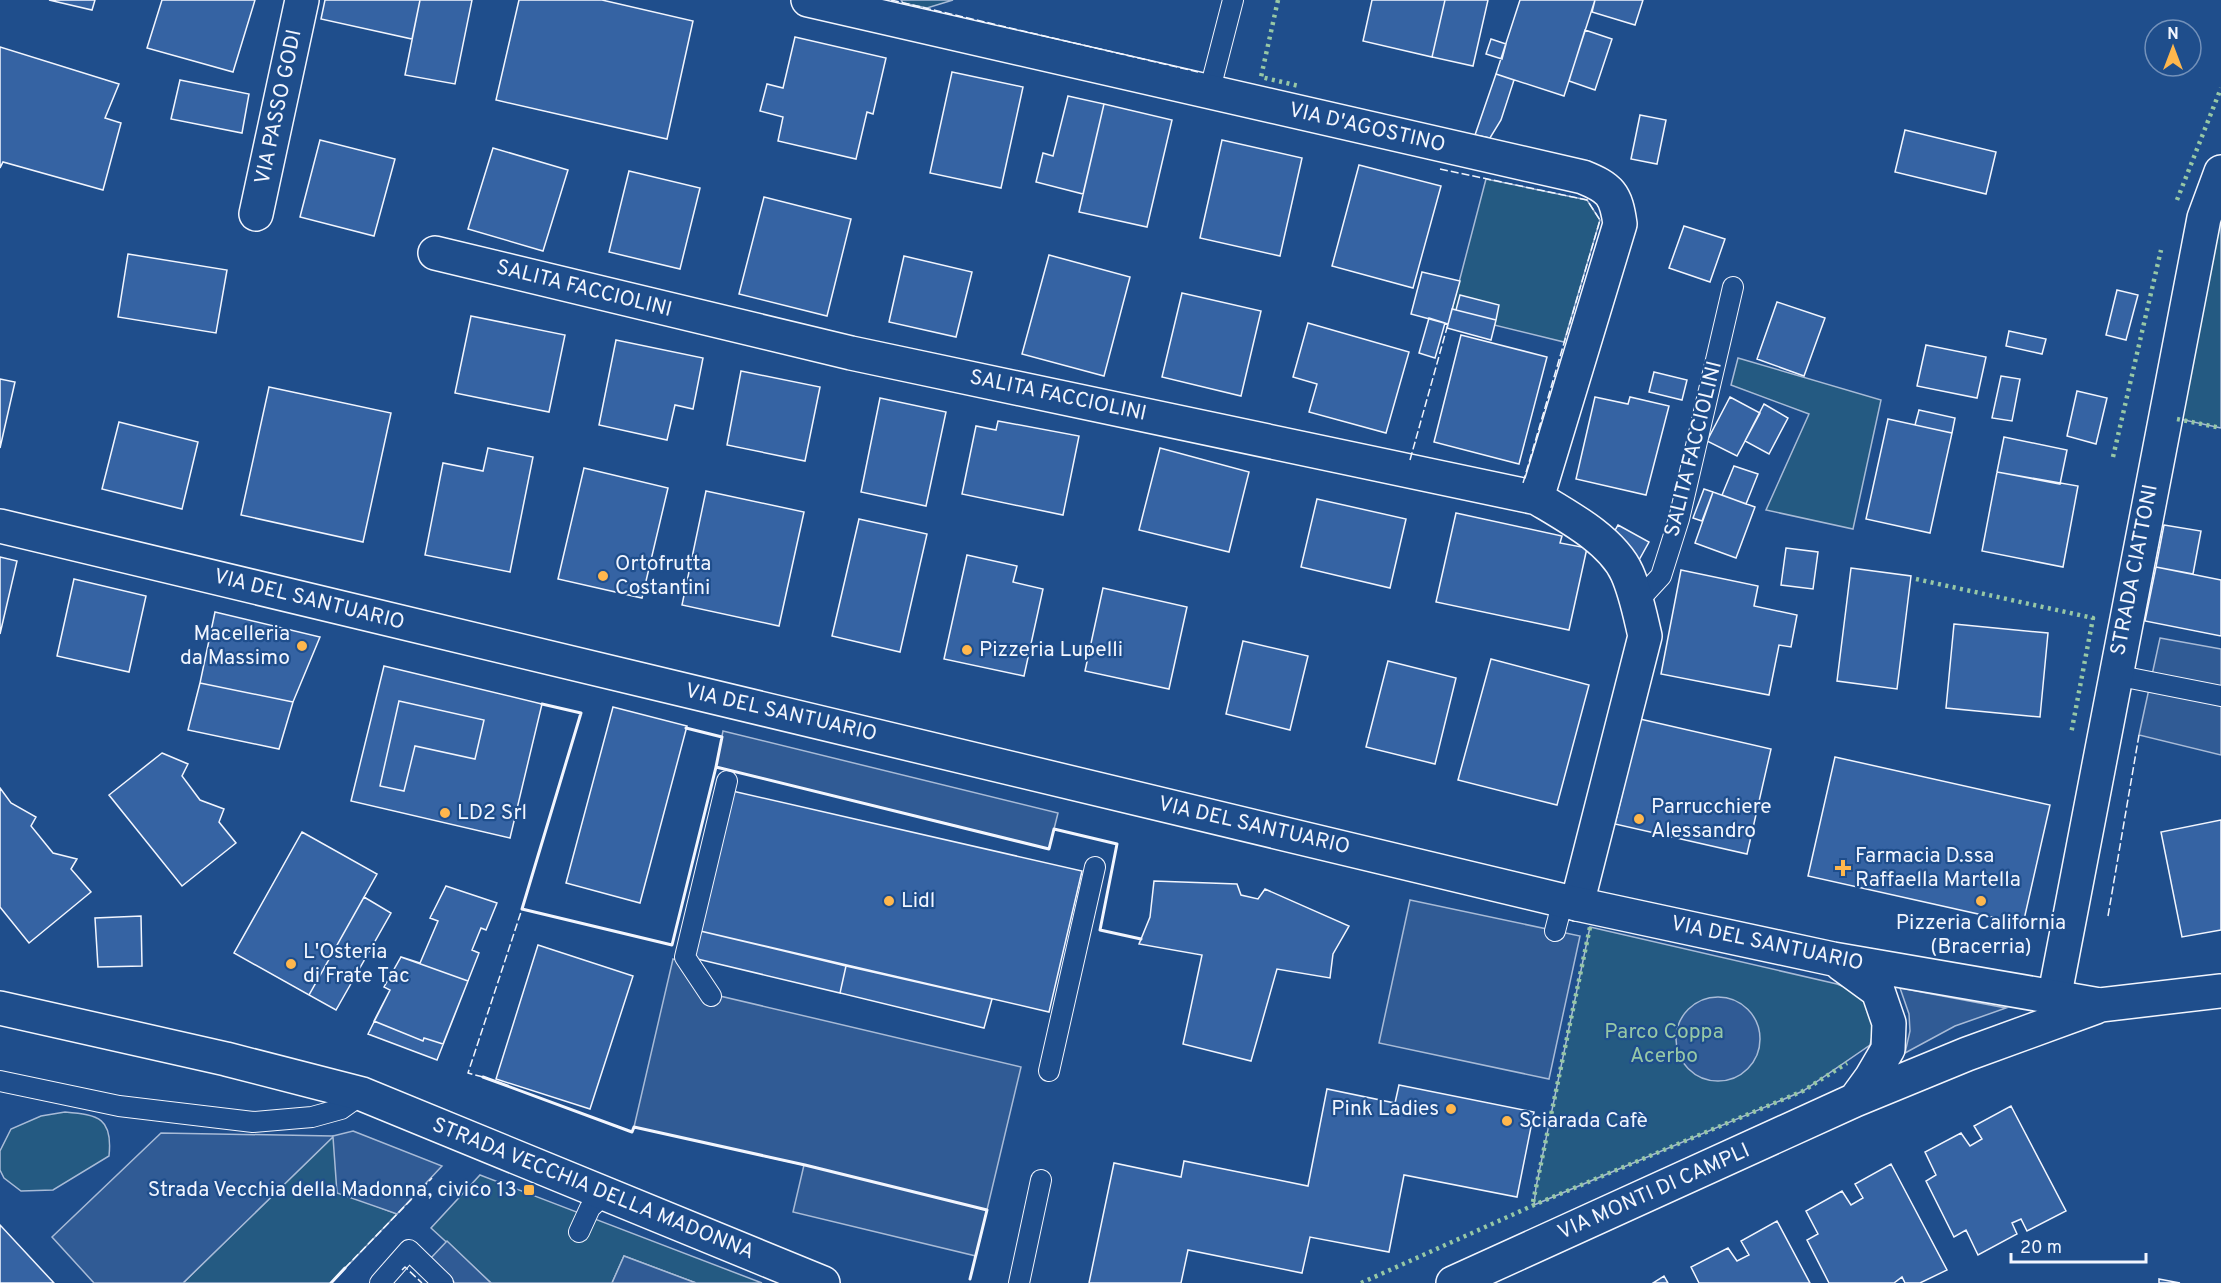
<svg xmlns="http://www.w3.org/2000/svg" width="2221" height="1283" font-family="Overpass,sans-serif">
	<rect width="100%" height="100%" fill="#1f4e8c"/>
	<path fill="#245a82" stroke="#a8bbd7" stroke-width="1.5" d="M901 0H953L927 8 903 3Z
		M1486 179 1587 200 1600 220 1564 342 1494 325 1495 319 1452 309Z
		M2221 214V428L2175 418Z
		M1738 358 1881 400 1853 529 1766 510 1809 414 1731 385Z
		M1590 927 1837 984C1869 996 1879 1012 1870 1045L1803 1091 1534 1205 1536 1187Z
		M65 1112C99 1115 113 1118 109 1156L53 1190 21 1191 4 1178 0 1170V1151L11 1129 41 1116Z
		M333 1136 373 1205 397 1214 331 1283H183Z
		M480 1175 762 1283H696L624 1256 612 1283H491L431 1228Z"/>
	<path fill="#305b95" stroke="#a8bbd7" stroke-width="1.5" d="M2160 638 2221 649V755L2139 735Z
		M723 731 1058 813 1049 849 716 767Z
		M1410 900 1580 936 1549 1079 1379 1043Z
		M673 959 698 964 720 996 1021 1067 976 1256 793 1212 804 1165 634 1127Z
		M1900 988 2006 1008 1955 1026 1905 1053 1910 1031 1909 1014Z
		M1676 1039a42 42 0 1 1 84 0a42 42 0 1 1-84 0Z
		M353 1131 442 1166 397 1214 337 1193 333 1137 183 1283H94L52 1237 161 1133 333 1136Z
		M447 1241 491 1283H455L430 1259Z
		M624 1256 696 1283H612Z"/>
	<path fill="#3563a3" stroke="#f2f6ff" stroke-width="1.5" d="M49 0H95L92 10Z
		M162 0H255L233 72 147 48Z
		M325 0H420L412 39 321 19Z
		M420 0H472L455 84 405 75Z
		M519 0H602L693 21 667 139 496 100Z
		M1372 0H1445L1432 57 1363 41Z
		M1445 0H1488L1473 66 1432 57Z
		M1520 0H1595L1564 96 1496 74Z
		M1595 0H1643L1635 25 1592 12Z
		M1585 30 1612 39 1595 90 1569 81Z
		M795 37 886 58 873 114 867 112 856 159 778 141 783 117 760 111 767 84 783 88Z
		M1491 39 1506 44 1502 59 1486 54Z
		M0 47 119 84 105 118 121 123 103 190 3 162 0 168Z
		M952 72 1023 87 1001 188 930 173Z
		M1496 74 1514 80 1501 120 1490 138 1475 135Z
		M180 80 249 94 242 133 171 119Z
		M1068 96 1104 104 1083 194 1036 182 1043 153 1053 156Z
		M1104 104 1172 120 1147 227 1079 212Z
		M1640 115 1666 120 1657 164 1631 159Z
		M1905 130 1996 152 1986 194 1895 172Z
		M320 140 395 159 374 236 300 217Z
		M1222 140 1302 158 1280 256 1200 238Z
		M493 148 568 170 543 251 468 229Z
		M1359 165 1441 186 1413 288 1332 266Z
		M629 171 700 188 680 269 609 252Z
		M764 197 851 219 827 316 739 294Z
		M1684 226 1725 239 1710 282 1669 268Z
		M128 254 227 270 216 333 118 317Z
		M1049 255 1130 277 1104 376 1022 354Z
		M904 256 972 272 956 337 889 322Z
		M1422 272 1460 281 1448 324 1411 314Z
		M2117 290 2138 295 2126 340 2106 335Z
		M1182 293 1261 311 1241 396 1162 377Z
		M1460 295 1499 305 1496 320 1456 310Z
		M1777 302 1825 318 1804 376 1757 359Z
		M1452 309 1496 320 1491 340 1447 328Z
		M471 316 565 335 549 412 455 393Z
		M1429 318 1445 323 1435 358 1419 353Z
		M1308 323 1409 352 1386 433 1309 412 1317 384 1293 377Z
		M2009 331 2046 339 2042 354 2006 346Z
		M1461 335 1547 357 1519 464 1434 442Z
		M616 340 703 358 693 409 675 405 667 440 599 425Z
		M1926 345 1986 357 1977 398 1917 386Z
		M741 371 820 387 805 461 727 445Z
		M1654 372 1687 380 1682 400 1649 392Z
		M2001 376 2020 379 2012 421 1992 418Z
		M0 379 15 382 0 448Z
		M269 387 391 413 363 542 241 515Z
		M2077 391 2107 398 2096 444 2067 436Z
		M1595 397 1628 404 1630 397 1669 406 1646 495 1576 479Z
		M1730 397 1760 413 1737 456 1707 441Z
		M880 398 946 412 926 506 861 492Z
		M1764 404 1788 418 1769 454 1745 441Z
		M1919 410 1955 418 1952 433 1915 425Z
		M1888 419 1952 433 1930 533 1866 519Z
		M998 421 1079 436 1063 515 962 494 976 426 996 430Z
		M119 422 198 442 182 509 102 489Z
		M2004 437 2067 450 2060 484 1997 472Z
		M488 448 533 457 510 572 425 555 443 463 483 471Z
		M1160 448 1249 472 1229 552 1139 530Z
		M1734 466 1758 474 1746 504 1722 495Z
		M584 468 668 488 642 598 558 579Z
		M1997 472 2078 486 2063 567 1982 551Z
		M1704 489 1713 492 1702 521 1693 518Z
		M706 491 804 512 779 626 682 605Z
		M1713 492 1755 507 1736 558 1695 543Z
		M1317 499 1406 519 1390 588 1301 567Z
		M1456 513 1562 536 1560 543 1587 548 1569 630 1436 602Z
		M859 519 927 534 900 652 832 636Z
		M1618 525 1649 542 1639 560 1608 543Z
		M2164 525 2201 531 2193 574 2156 567Z
		M1786 548 1818 552 1813 589 1781 585Z
		M967 555 1017 566 1013 582 1043 589 1024 676 944 659Z
		M0 557 17 561 0 634Z
		M0 557 17 561 0 634Z
		M2156 567 2221 580V636L2145 621Z
		M1851 568 1911 576 1897 689 1837 681Z
		M1681 570 1758 586 1754 606 1797 615 1791 647 1779 645 1769 695 1661 674Z
		M74 579 146 596 129 672 57 656Z
		M1103 588 1187 607 1169 689 1085 671Z
		M215 612 320 637 293 702 200 683Z
		M1954 624 2048 633 2040 717 1946 708Z
		M1243 641 1308 656 1290 730 1226 714Z
		M1491 659 1589 685 1557 805 1458 780Z
		M1388 661 1456 678 1435 764 1366 747Z
		M384 666 542 704 510 838 351 801Z
		M200 683 293 702 279 749 188 730Z
		M399 701 484 720 475 759 415 746 404 791 380 786Z
		M613 707 687 726 640 903 566 883Z
		M1640 719 1771 749 1747 854 1615 824Z
		M162 753 188 764 182 776 200 800 224 809 219 822 236 843 182 886 109 795Z
		M1835 757 2050 805 2023 924 1808 876Z
		M0 788 11 803 36 817 31 826 53 853 77 859 71 869 91 892 29 943 0 907Z
		M728 790 1082 871 1049 1012 696 930Z
		M2221 820V930L2182 937 2161 832Z
		M302 832 377 874 309 995 234 953Z
		M1154 881 1237 884 1241 895 1258 899 1265 889 1349 926 1333 954 1330 978 1277 969 1251 1061 1183 1044 1202 955 1139 944 1150 917Z
		M446 886 497 903 486 930 481 928 472 950 479 953 437 1060 368 1034 390 990 384 987 401 957 420 963 438 921 430 918Z
		M364 897 391 913 336 1010 309 995Z
		M141 916 142 966 98 967 95 918Z
		M696 930 846 966 840 993 689 957Z
		M538 945 633 976 590 1109 496 1079Z
		M401 957 468 981 443 1044 424 1038 423 1041 374 1021 390 990 384 987Z
		M846 966 992 999 984 1028 840 993Z
		M1399 1085 1534 1112 1517 1197 1404 1175 1389 1252 1310 1237 1302 1273 1188 1250 1181 1283H1089L1114 1163 1181 1177 1184 1161 1308 1186 1327 1089 1395 1103Z
		M2011 1106 2066 1211 2027 1231 2021 1219 2012 1223 2017 1234 1978 1255 1966 1230 1954 1237 1926 1181 1936 1175 1925 1152 1961 1133 1970 1146 1982 1139 1974 1126Z
		M1891 1164 1947 1270 1920 1283H1905L1902 1277 1894 1283H1829L1807 1240 1818 1234 1806 1211 1842 1191 1851 1205 1863 1198 1855 1184Z
		M1777 1221 1810 1283H1699L1691 1267 1728 1248 1737 1261 1749 1255 1741 1241Z
		M0 1225 54 1283H0Z
		M1664 1276 1668 1283H1653Z
		M2159 1279 2180 1283H2159Z"/>
	<g fill="none" stroke-linecap="round" stroke-linejoin="round">
		<g stroke="#f2f6ff" stroke-width="22">
			<path id="lane" d="M1209 93 1233 0
				M1637 602 1661 576 1679 519 1733 287
				M2115 675 2221 696
				M1555 931 1563 900
				M711 996 685 957 727 781
				M1049 1071 1095 867
				M0 1081 119 1106 253 1122 312 1117 341 1109 362 1094
				M579 1232 590 1208 606 1193
				M380 1283 409 1250 443 1283
				M1019 1283 1041 1180"/>
		</g>
		<g stroke="#f2f6ff" stroke-width="36">
			<path id="street" d="M808 0 1583 177C1610 188 1616 194 1620 224L1537 498
				M256 214 302 0
				M435 253 851 353 1537 498C1567 516 1612 540 1627 573 1636 593 1640 615 1645 636L1577 904
				M2054 999 2204 218 2221 172"/>
		</g>
		<g stroke="#f2f6ff" stroke-width="36">
			<path id="secondary" d="M0 526 1577 904 1833 959 2100 1005 2221 991
				M1841 964 1878 991 1889 1023 1888 1049 1871 1078 1855 1100
				M0 1008 226 1059 362 1094 823 1283
				M1453 1283 1855 1100 1967 1054 2096 1007"/>
		</g>
		<use href="#lane" stroke="#1f4e8c" stroke-width="20"/>
		<use href="#street" stroke="#1f4e8c" stroke-width="33"/>
		<use href="#secondary" stroke="#1f4e8c" stroke-width="33"/>
		<path stroke="#97c8a6" stroke-width="4.5" stroke-dasharray="3 4.5" stroke-linecap="butt" d="M1278 0 1261 77 1299 86
			M2177 200 2221 88
			M2177 419 2221 428
			M2113 457 2161 250
			M1916 579 2093 618 2071 734
			M1533 1202 1590 927
			M1361 1283 1534 1205 1803 1091 1847 1063"/>
		<path stroke="#f2f6ff" stroke-width="1.5" stroke-dasharray="8 3" stroke-linecap="butt" d="M891 0 1198 72
			M1440 169 1587 200 1600 220 1523 483
			M1410 460 1448 324
			M2108 916 2139 735
			M483 1077 468 1073 522 909
			M345 1268 432 1178
			M402 1270 405 1267 422 1283"/>
		<path stroke="#f2f6ff" stroke-width="3" d="M542 704 581 713 522 909 672 945 716 767 1049 849 1054 829 1117 844 1100 930 1141 939
			M686 728 722 737 716 767
			M483 1077 632 1132 634 1127 805 1165 987 1210 970 1279
			M331 1283 345 1268"/>
	</g>
	<g fill="#ffb74d" stroke="#1f4e8c" stroke-width="2">
		<circle cx="603" cy="576" r="6"/>
		<circle cx="302" cy="646" r="6"/>
		<circle cx="967" cy="650" r="6"/>
		<circle cx="445" cy="813" r="6"/>
		<circle cx="1639" cy="819" r="6"/>
		<path d="M1840 859h6v6h6v6h-6v6h-6v-6h-6v-6h6z"/>
		<circle cx="889" cy="901" r="6"/>
		<circle cx="1981" cy="901" r="6"/>
		<circle cx="291" cy="964" r="6"/>
		<circle cx="1451" cy="1109" r="6"/>
		<circle cx="1507" cy="1121" r="6"/>
		<rect x="523" y="1184" width="12" height="12" rx="3"/>
	</g>
	<g text-anchor="middle" dominant-baseline="central" stroke-width="4.5" stroke-linejoin="round" paint-order="stroke">
		<g font-size="21" fill="#f2f6ff" stroke="#1f4e8c">
			<text transform="translate(279 107) rotate(-78)">VIA PASSO GODI</text>
			<text transform="translate(1367 128) rotate(13)">VIA D'AGOSTINO</text>
			<text transform="translate(584 289) rotate(14)">SALITA FACCIOLINI</text>
			<text transform="translate(1058 396) rotate(12)">SALITA FACCIOLINI</text>
			<text transform="translate(1694 449) rotate(-76)">SALITA FACCIOLINI</text>
			<text transform="translate(2135 570) rotate(-79)">STRADA CIATTONI</text>
			<text transform="translate(309 600) rotate(14)">VIA DEL SANTUARIO</text>
			<text transform="translate(781 713) rotate(13)">VIA DEL SANTUARIO</text>
			<text transform="translate(1254 826) rotate(13)">VIA DEL SANTUARIO</text>
			<text transform="translate(1767 944) rotate(12)">VIA DEL SANTUARIO</text>
			<text transform="translate(593 1189) rotate(22)">STRADA VECCHIA DELLA MADONNA</text>
			<text transform="translate(1654 1192) rotate(-24)">VIA MONTI DI CAMPLI</text>
		</g>
		<g font-size="21" fill="#f2f6ff" stroke="#1f4e8c" text-anchor="start">
			<text x="615" y="564">Ortofrutta<tspan x="615" dy="24">Costantini</tspan></text>
			<text x="290" y="634" text-anchor="end">Macelleria<tspan x="290" dy="24">da Massimo</tspan></text>
			<text x="979" y="650">Pizzeria Lupelli</text>
			<text x="1651" y="807">Parrucchiere<tspan x="1651" dy="24">Alessandro</tspan></text>
			<text x="457" y="813">LD2 Srl</text>
			<text x="1855" y="856">Farmacia D.ssa<tspan x="1855" dy="24">Raffaella Martella</tspan></text>
			<text x="901" y="901">Lidl</text>
			<text x="1981" y="923" text-anchor="middle">Pizzeria California<tspan x="1981" dy="24">(Bracerria)</tspan></text>
			<text x="303" y="952">L'Osteria<tspan x="303" dy="24">di Frate Tac</tspan></text>
			<text x="1439" y="1109" text-anchor="end">Pink Ladies</text>
			<text x="1519" y="1121">Sciarada Cafè</text>
			<text x="517" y="1190" text-anchor="end">Strada Vecchia della Madonna, civico 13</text>
		</g>
		<g font-size="21" fill="#97c8a6" stroke="#1f4e8c">
			<text x="1664" y="1032">Parco Coppa<tspan x="1664" dy="24">Acerbo</tspan></text>
		</g>
	</g>
	<g transform="translate(2173 48)"><circle r="28" fill="#1f4e8c" stroke="#7391ba" stroke-width="1.5"/>
	<path d="M0-4.5L10 22L0 15L-10 22Z" fill="#ffb74d"/>
	<text y="-9" font-size="16" font-weight="bold" text-anchor="middle" fill="#f2f6ff">N</text>
	</g>
	<path d="M2011 1253v9h135v-9" fill="none" stroke="#f2f6ff" stroke-width="3"/>
	<text x="2020" y="1253" font-size="18" fill="#f2f6ff" stroke="#1f4e8c" stroke-width="4.5" paint-order="stroke">20 m</text>
</svg>
